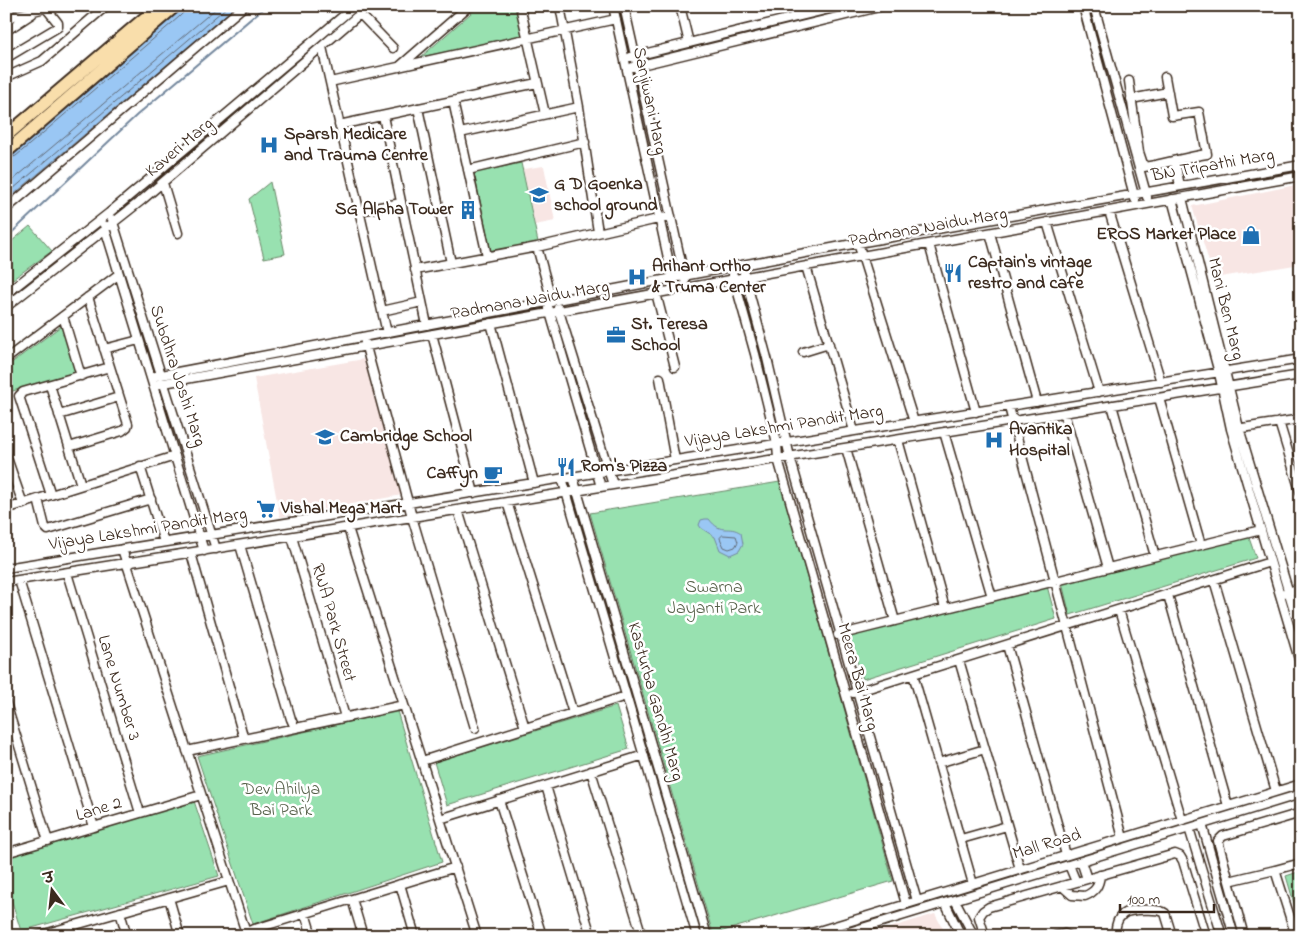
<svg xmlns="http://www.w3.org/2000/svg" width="1307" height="942" font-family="'Indie Flower','Playpen Sans Deva',sans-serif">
	<rect width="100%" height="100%" fill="#fff"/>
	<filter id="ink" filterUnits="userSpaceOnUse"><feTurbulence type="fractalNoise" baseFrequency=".02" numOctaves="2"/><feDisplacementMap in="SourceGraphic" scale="10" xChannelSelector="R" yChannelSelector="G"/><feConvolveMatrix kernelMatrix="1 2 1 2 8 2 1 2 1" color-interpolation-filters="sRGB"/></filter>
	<g filter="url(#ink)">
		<path fill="#f8e6e4" d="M544 166 555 221 535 225 523 169Z
			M1301 184V264L1214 278 1192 206Z
			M364 359 402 495 280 517 254 378Z
			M935 914 947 936H863Z"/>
		<path fill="#98e1b0" stroke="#6a8667" d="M479 6H517L523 36 421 57Z
			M521 163 538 242 491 252 474 173Z
			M270 182 285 254 264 258 249 199Z
			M30 226 52 251 6 284V246Z
			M61 326 76 372 6 393V367Z
			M780 482 893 881 713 934 590 513Z
			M1248 535 1256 558 1070 615 1062 583Z
			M1047 586 1056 619 863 679 849 637Z
			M616 706 629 749 447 805 434 762Z
			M397 711 442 862 253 924 197 756Z
			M194 801 219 876 21 931 6 883V855Z
			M1301 871V927L1286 876Z"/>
		<path fill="#9ac7f4" stroke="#74889e" d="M175 6H236L6 201V149Z
			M705 519H709C722 536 728 524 741 533L743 544 739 551 730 555 720 550 715 537 701 528 699 525 701 520Z"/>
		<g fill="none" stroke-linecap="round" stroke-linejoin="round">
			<path stroke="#616974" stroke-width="1" d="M8 159 16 156 179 17 183 13 184 6
				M6 186 219 6
				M6 195 228 6
				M723 535 736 536 738 542 735 547 729 549 724 547 720 538Z"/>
			<path stroke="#74889e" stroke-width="2" d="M6 238 137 115 266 6"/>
			<g stroke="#3b2a1e" stroke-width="11">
				<path id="minor" d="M7 6 9 17
					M520 6 545 114
					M560 6 579 107 598 232
					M613 6 675 290
					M624 6 685 280
					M680 6 689 43
					M794 6 796 17
					M1083 6 1135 199
					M1094 6 1147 197
					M360 14 393 48
					M6 18 53 6
					M6 31 32 14
					M322 47 387 333
					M631 57 841 6
					M6 58 58 27V23L46 8
					M399 67 469 6
					M633 67 883 6
					M6 77 42 61 106 6
					M1129 81 1139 152 1144 167C1165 164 1185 157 1207 154L1199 112 1172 116 1165 77
					M330 82 616 19
					M1131 99 1168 92
					M453 101 487 256
					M418 108 451 263
					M383 116 427 325
					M339 125 537 83
					M460 133 579 107
					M1175 161 1180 186
					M468 170 585 142
					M163 183 178 233
					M1182 198 1239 428 1301 633
					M1172 199 1219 373 1231 429 1301 666
					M6 209 244 6
					M359 211 401 203
					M1109 211 1161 382
					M112 219 216 549
					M1047 222 1099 392
					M104 225 204 551
					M990 233 1037 402
					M858 243 914 422
					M929 244 976 412
					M537 247 552 302
					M806 266 854 431
					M415 270 537 247 671 216
					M744 273 767 358 790 457 917 901
					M733 275 755 354 777 443 778 459 906 904
					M656 293 675 367
					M6 294 109 213 355 6
					M6 307 142 200 369 6
					M558 308 613 485
					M549 309 601 487
					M382 311 422 302
					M63 316 81 376
					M491 323 534 483
					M432 334 474 493
					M365 343 412 517 475 728
					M104 349 139 340
					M803 352 829 344
					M6 359 119 274
					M151 377 858 243 1301 165
					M660 378 675 460
					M50 385 81 485
					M153 385 1301 176
					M1159 398 1201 545
					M1112 405 1155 556
					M1009 407 1123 838
					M1064 413 1108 568
					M59 415 119 397
					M1279 422 1301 494
					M1236 429 1301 419
					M944 432 992 597
					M898 440 945 608
					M69 447 122 431 127 427 128 424 88 297
					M846 448 895 621
					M6 455 23 504
					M140 466 164 542
					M573 477 707 936
					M562 478 697 936
					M51 495 19 396 23 392 110 367
					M38 499 45 527 48 530 151 499
					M507 502 573 713
					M6 509 175 456
					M458 510 525 728
					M348 528 477 936
					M292 537 345 717
					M240 545 291 719 295 728
					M122 549 247 936
					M191 553 244 739
					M6 568 1301 359
					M67 573 140 813
					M19 580 94 827
					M1214 580 1276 791
					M6 582 1301 375
					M1284 593 1301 588
					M1168 595 1228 806
					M1119 610 1182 820
					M838 635 1261 530
					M1007 645 1066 855
					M959 660 1020 869
					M913 674 973 884
					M853 693 1270 562
					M6 703 48 841
					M187 751 404 705
					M422 761 626 696
					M938 763 985 749
					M591 771 642 936
					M546 786 591 936
					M499 800 542 936
					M440 819 644 755
					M1202 824 1234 936
					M1189 828 1222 936
					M961 839 1007 826
					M6 853 201 795
					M1081 861 1087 879
					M1069 865 1076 882
					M1229 881 1275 870
					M400 884 415 936
					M1062 886 1072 895 1085 896C1095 892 1099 886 1100 875
					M169 898 180 936
					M352 899 363 936
					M955 900 974 936
					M945 903 961 936
					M120 912 127 936
					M305 913 312 936
					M73 925 76 936
					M6 929 8 936
					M245 932 456 867
					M37 936 229 881
					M802 936 1301 784
					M836 936 1301 794
					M985 936 979 917 983 911 989 907 1175 854 1180 856 1183 861 1206 936
					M1055 936 1065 934 1070 936
					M1116 936C1115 927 1116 920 1123 914 1129 909 1159 908 1165 913L1172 936
					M1244 936 1218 841 1223 836 1301 813
					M1296 936 1275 870 1301 863"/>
			</g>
			<g stroke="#3b2a1e" stroke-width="15">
				<path id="highway" d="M6 136 159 6
					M6 152 175 6"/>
			</g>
			<use href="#minor" stroke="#fff" stroke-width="8"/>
			<use href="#highway" stroke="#f9deab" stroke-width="11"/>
		</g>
	</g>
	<defs>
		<g id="hospital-bare" transform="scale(1.5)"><path d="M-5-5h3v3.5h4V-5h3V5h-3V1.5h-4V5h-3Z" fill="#1f6fb2" stroke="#fff" stroke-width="2.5" paint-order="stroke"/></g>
		<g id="school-bare" transform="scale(1.5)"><path d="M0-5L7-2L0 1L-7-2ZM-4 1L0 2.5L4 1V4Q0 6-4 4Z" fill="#1f6fb2" stroke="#fff" stroke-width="2.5" paint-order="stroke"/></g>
		<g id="building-bare" transform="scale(1.5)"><path d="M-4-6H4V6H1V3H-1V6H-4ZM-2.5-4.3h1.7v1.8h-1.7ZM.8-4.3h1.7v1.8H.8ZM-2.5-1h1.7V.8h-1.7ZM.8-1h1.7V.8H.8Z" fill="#1f6fb2" stroke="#fff" stroke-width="2.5" paint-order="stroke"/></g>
		<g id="shop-bare" transform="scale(1.5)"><path d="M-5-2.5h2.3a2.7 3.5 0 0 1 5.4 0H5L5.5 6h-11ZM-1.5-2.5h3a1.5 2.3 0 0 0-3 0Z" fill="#1f6fb2" stroke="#fff" stroke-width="2.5" paint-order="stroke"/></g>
		<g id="restaurant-bare" transform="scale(1.5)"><path d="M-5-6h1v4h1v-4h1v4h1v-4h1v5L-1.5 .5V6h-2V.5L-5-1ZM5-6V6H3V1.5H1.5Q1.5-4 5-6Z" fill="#1f6fb2" stroke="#fff" stroke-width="2.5" paint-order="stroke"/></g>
		<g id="office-bare" transform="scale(1.5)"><path d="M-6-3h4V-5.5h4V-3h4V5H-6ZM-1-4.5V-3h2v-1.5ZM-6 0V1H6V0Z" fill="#1f6fb2" stroke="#fff" stroke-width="2.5" paint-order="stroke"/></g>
		<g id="cafe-bare" transform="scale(1.5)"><path d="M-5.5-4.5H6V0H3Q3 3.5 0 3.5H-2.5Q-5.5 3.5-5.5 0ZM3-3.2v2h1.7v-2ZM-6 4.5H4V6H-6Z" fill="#1f6fb2" stroke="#fff" stroke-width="2.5" paint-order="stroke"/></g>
		<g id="supermarket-bare" transform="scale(1.5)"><path d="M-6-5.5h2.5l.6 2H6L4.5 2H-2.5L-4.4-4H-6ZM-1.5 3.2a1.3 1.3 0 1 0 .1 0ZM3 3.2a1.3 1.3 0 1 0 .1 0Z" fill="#1f6fb2" stroke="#fff" stroke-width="2.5" paint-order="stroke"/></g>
	</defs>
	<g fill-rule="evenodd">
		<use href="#hospital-bare" x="269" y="145"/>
		<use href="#school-bare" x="539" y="195"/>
		<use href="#building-bare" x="468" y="210"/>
		<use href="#shop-bare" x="1251" y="235"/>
		<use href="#restaurant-bare" x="953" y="273"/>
		<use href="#hospital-bare" x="637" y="277"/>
		<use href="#office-bare" x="616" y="335"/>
		<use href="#school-bare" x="325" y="437"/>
		<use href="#hospital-bare" x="994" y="440"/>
		<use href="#restaurant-bare" x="566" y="467"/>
		<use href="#cafe-bare" x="493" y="474"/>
		<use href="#supermarket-bare" x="266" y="509"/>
	</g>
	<g text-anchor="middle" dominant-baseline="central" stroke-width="5" stroke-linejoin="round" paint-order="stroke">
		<g font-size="18" fill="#3b2a1e" stroke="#fff">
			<text transform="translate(649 101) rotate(78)">Sanjiwani Marg</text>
			<text transform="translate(180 148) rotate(-40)">Kaveri Marg</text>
			<text transform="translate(1213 166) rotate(-10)">BN Tripathi Marg</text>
			<text transform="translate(928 228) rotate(-10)">Padmana Naidu Marg</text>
			<text transform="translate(530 301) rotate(-10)">Padmana Naidu Marg</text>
			<text transform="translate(1225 309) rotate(76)">Mani Ben Marg</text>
			<text transform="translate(177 376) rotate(72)">Subdhra Joshi Marg</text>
			<text transform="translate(784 427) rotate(-9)">Vijaya Lakshmi Pandit Marg</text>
			<text transform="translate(148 530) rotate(-9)">Vijaya Lakshmi Pandit Marg</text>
			<text transform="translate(333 623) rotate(74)">RWA Park Street</text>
			<text transform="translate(857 677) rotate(74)">Meera Bai Marg</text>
			<text transform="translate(118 688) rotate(73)">Lane Number 3</text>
			<text transform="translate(655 702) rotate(74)">Kasturba Gandhi Marg</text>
			<text transform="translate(99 810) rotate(-17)">Lane 2</text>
			<text transform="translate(1047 845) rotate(-17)">Mall Road</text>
		</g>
		<g font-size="18" font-weight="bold" fill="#3b2a1e" stroke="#fff" text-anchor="start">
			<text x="284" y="135">Sparsh Medicare<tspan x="284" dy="21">and Trauma Centre</tspan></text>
			<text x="554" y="185">G D Goenka<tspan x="554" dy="21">school ground</tspan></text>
			<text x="453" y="210" text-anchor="end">SG Alpha Tower</text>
			<text x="1236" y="235" text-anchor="end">EROS Market Place</text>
			<text x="968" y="263">Captain's vintage<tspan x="968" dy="21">restro and cafe</tspan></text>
			<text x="652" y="267">Arihant Ortho<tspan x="652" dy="21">&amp; Truma Center</tspan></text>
			<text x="631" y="325">St. Teresa<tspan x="631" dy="21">School</tspan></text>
			<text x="1009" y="430">Avantika<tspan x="1009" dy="21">Hospital</tspan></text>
			<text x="340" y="437">Cambridge School</text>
			<text x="581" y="467">Rom's Pizza</text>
			<text x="478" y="474" text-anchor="end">Caffyn</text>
			<text x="281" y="509">Vishal Mega Mart</text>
		</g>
		<g font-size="18" fill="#57614a" stroke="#fff">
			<text x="714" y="588">Swarna<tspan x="714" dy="21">Jayanti Park</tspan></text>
			<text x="281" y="790">Dev Ahilya<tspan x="281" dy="21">Bai Park</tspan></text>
		</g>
	</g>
	<rect width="1307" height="942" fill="none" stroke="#fff" stroke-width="25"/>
	<rect x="12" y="12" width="1282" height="917" fill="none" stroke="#3b2a1e" stroke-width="2" filter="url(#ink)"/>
	<g transform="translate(52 890) rotate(345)" stroke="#ffffff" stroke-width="4" paint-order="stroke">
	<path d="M0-4L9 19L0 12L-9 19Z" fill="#3b2a1e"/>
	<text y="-8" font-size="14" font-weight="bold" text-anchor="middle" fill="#3b2a1e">उ</text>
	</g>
	<path d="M1120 904v8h94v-8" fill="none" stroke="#3b2a1e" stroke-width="2.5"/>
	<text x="1127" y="904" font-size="15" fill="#3b2a1e" stroke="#ffffff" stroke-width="4" paint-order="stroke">100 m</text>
</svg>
